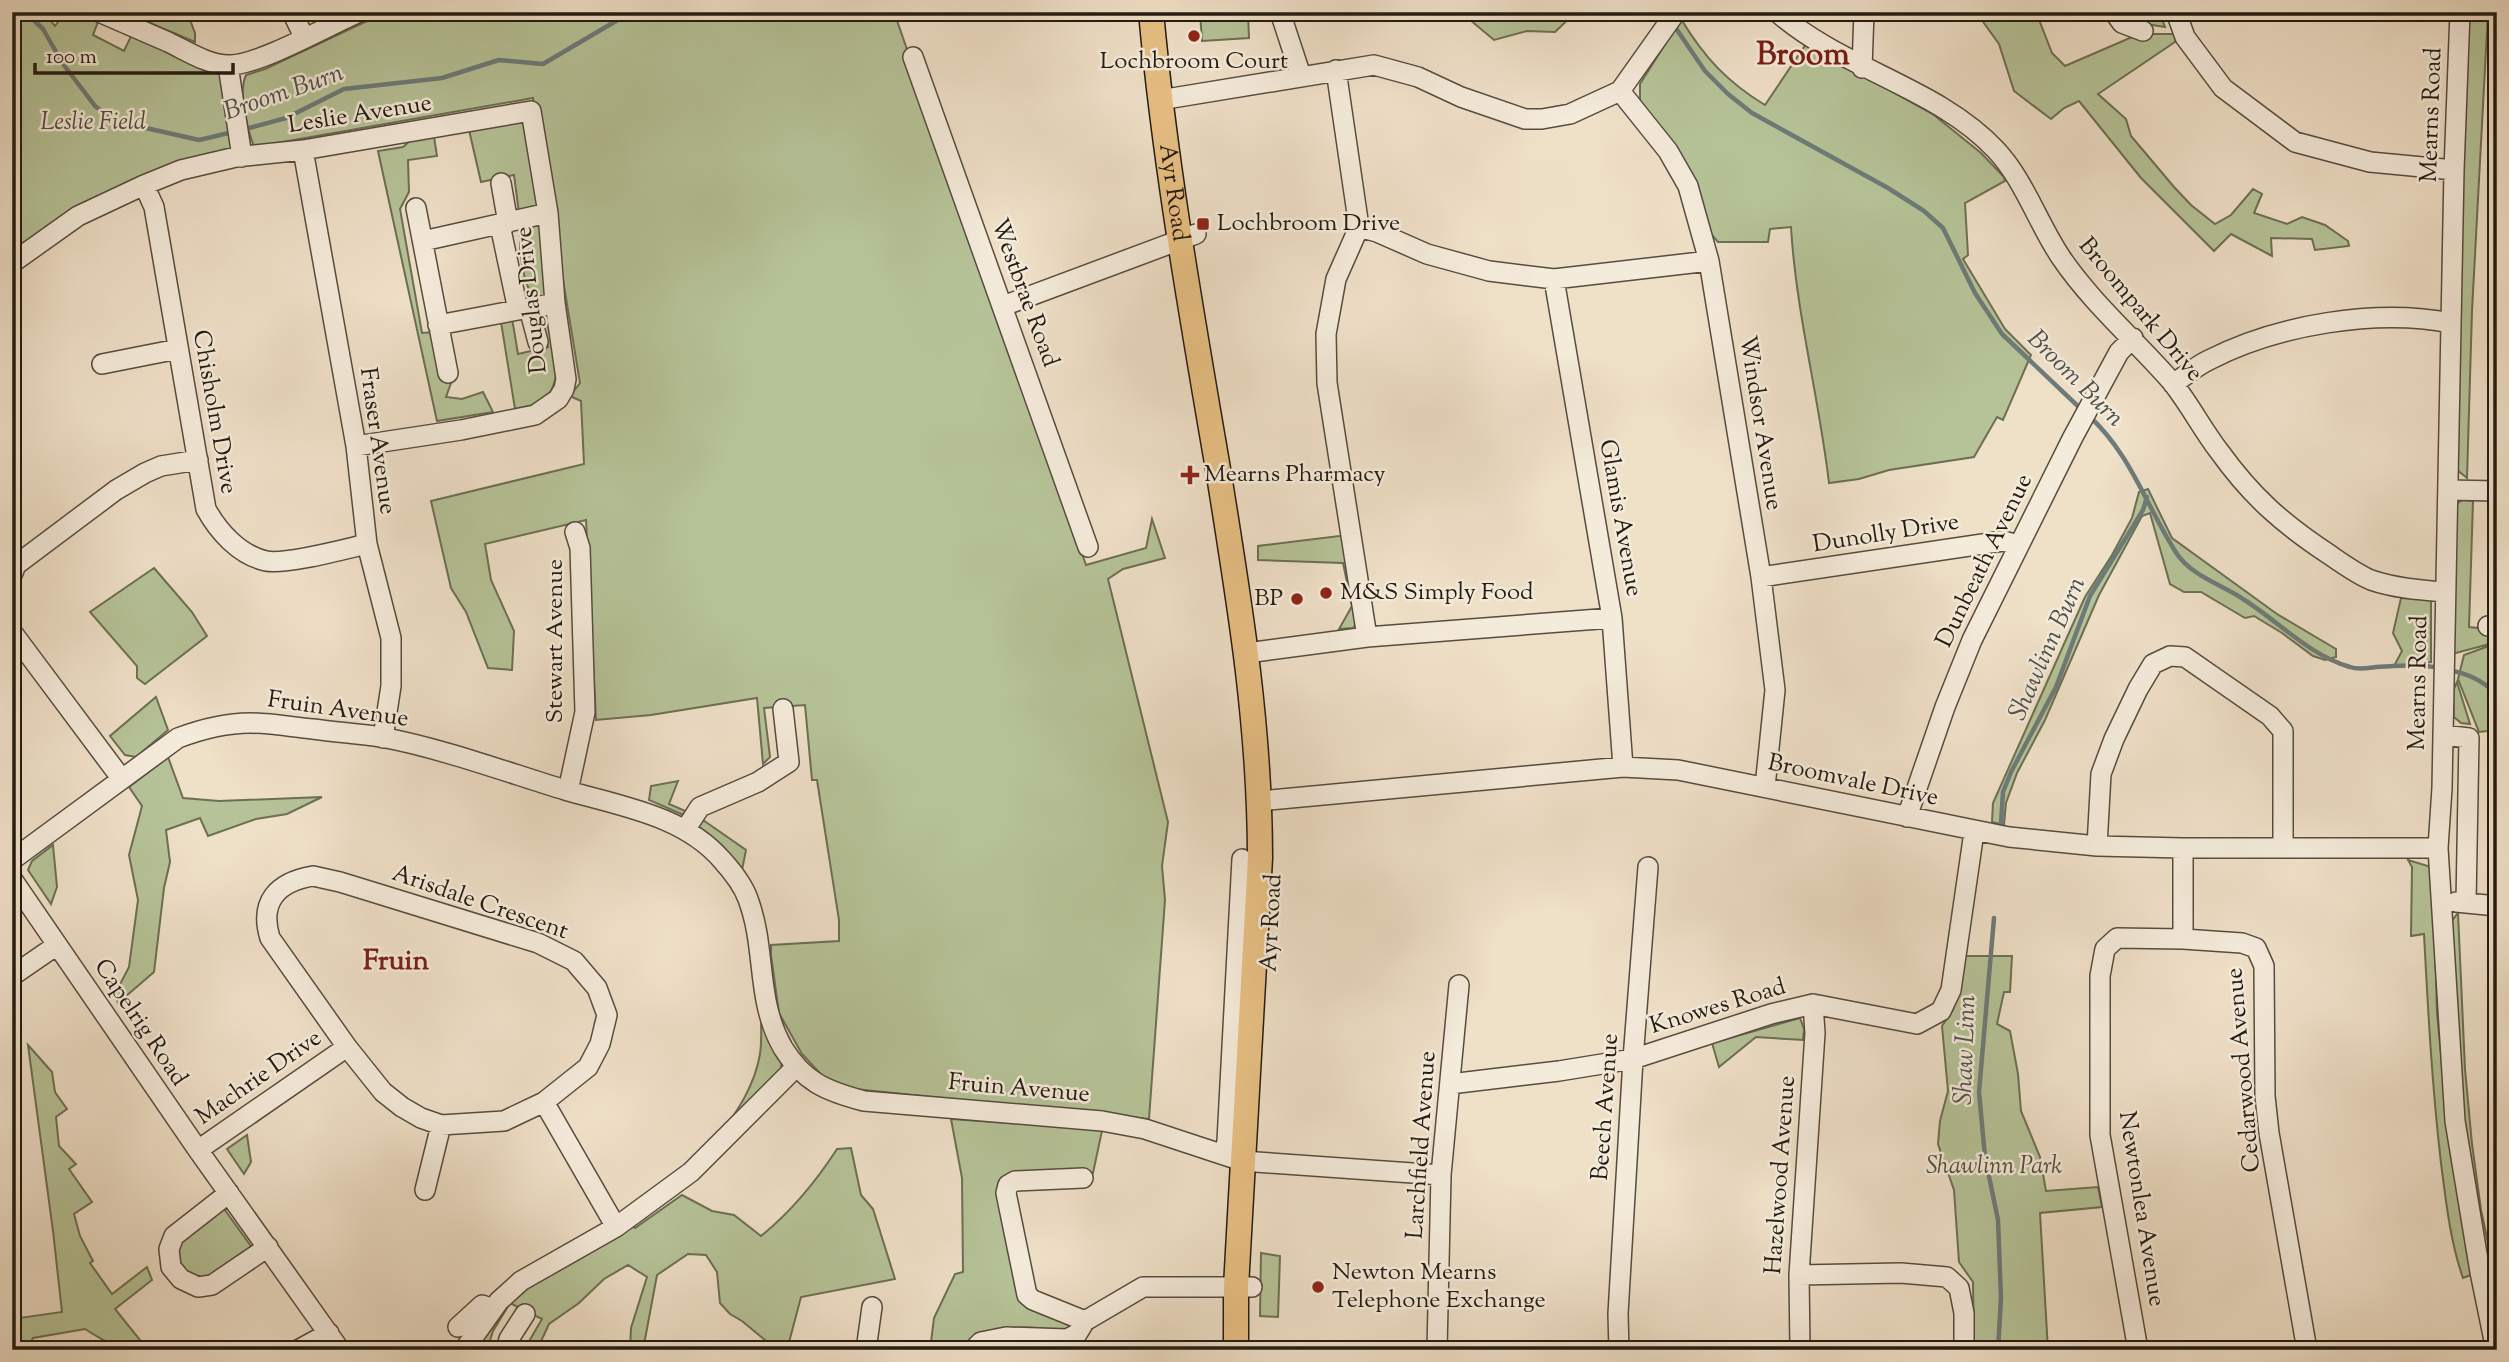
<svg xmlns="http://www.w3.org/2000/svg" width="2509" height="1362" font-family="'Sorts Mill Goudy',serif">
	<rect width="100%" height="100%" fill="#efe0c8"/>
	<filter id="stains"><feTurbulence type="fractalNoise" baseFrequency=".00286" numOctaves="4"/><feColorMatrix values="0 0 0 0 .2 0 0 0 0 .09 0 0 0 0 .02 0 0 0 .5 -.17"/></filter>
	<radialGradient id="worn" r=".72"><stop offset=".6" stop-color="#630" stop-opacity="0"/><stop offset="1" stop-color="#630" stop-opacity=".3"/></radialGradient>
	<path fill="#b6c398" stroke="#6c6f54" stroke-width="2" d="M12 12H43L55 26 66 12H99L101 14 93 35 124 51 135 28 228 65 242 157 78 216 12 263Z
		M124 12H187L195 33V42Z
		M386 12 453 16 463 12H894L1086 565 1146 548 1152 519 1165 558 1123 569 1108 579 1168 822 1162 866 1165 900 1149 1119 845 1088 828 1082 802 1054 779 1013 771 955V945L839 941V920L817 780H812L805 705 764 708 770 757 763 764 757 698 651 715 596 720 586 520 485 544 491 580 514 631 512 670 488 668 466 612 451 588 431 501 584 464 581 401 570 396 580 383 533 98 254 147C247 127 238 94 246 75L265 69Z
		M1200 12H1248L1249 38 1202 41Z
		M1453 12H1576L1555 32 1527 31 1494 40 1469 19Z
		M1976 12H2036L2052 53 2065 66 2139 34H2176L2175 42 2098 94 2126 119 2131 136 2174 187 2191 205 2215 224 2231 215 2253 189 2262 194 2254 213 2287 224 2302 217 2325 225 2348 241 2349 246 2315 250 2312 239 2271 238 2272 256 2231 234 2214 251 2141 178 2079 101 2064 108 2051 119 2014 91 1999 44Z
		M2120 12H2159L2165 27 2133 22Z
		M2466 12H2488L2472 311 2467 478 2456 469Z
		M1681 19C1704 57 1727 82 1765 105L1806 44 1934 115 1981 153 2004 177 2005 181 1965 203 1968 255 1963 259 2005 329 2031 355 2003 420 1997 417 1974 457 1889 470 1859 479 1829 483C1819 397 1796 313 1791 227L1770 229 1768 242H1718L1711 234 1672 144 1640 101V84Z
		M521 119 529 124 542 207 519 213 514 175 481 182 469 130Z
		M434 137 437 156 408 160 409 192 400 209 422 333 434 332 443 380 451 383 446 397 462 399 483 392 493 412 437 421 378 151 403 147 412 139Z
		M540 224 548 294 537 300C522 288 518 246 521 227Z
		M548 308C553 335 570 390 536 404 530 406 522 407 515 409L501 322 512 318 518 354 548 347 540 313Z
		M2148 489 2172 538 2277 614 2336 649V657L2325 660 2313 656 2282 633 2254 616 2245 618 2201 592H2184L2170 584 2150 513 2142 516 2099 595 2045 720 2017 773 2006 803 2004 825 1992 822 1993 803 2085 597 2112 555 2132 518 2139 492Z
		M2463 500 2473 501 2469 627 2497 630V639L2486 645 2452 654 2457 503Z
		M1347 535 1362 617 1353 628 1339 629 1352 606 1343 563 1258 560V546Z
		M154 568 192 612 207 636 145 684 137 678V666L90 612Z
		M2401 598 2431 599V662L2394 666 2402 651 2393 633Z
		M2497 643V730L2479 732 2458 679 2464 655Z
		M2457 682 2470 724 2461 723 2454 717 2453 691Z
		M156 697 168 730 136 757 125 755 110 736Z
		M168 757 183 798 219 801 322 797 287 814 256 819 208 836 200 818 166 830 170 862 164 888 154 972 118 1003 115 994 129 967 138 900 129 855 142 806 129 787Z
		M678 781 669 804 690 813 688 817 649 800 651 786Z
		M703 820 746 850 742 870 697 825Z
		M53 845 57 887 51 904 28 870 32 861Z
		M2408 860 2428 866 2433 872 2437 1013 2448 1127 2471 1275 2463 1278C2450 1241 2446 1201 2441 1163 2432 1086 2428 1010 2424 934L2411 936 2412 867Z
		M2458 913 2465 1069 2472 1144 2481 1210 2497 1284V1323L2462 1113 2450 923Z
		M1966 956H2012L2010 992H2004L1997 1024 2010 1031 2018 1074 2021 1111 2040 1157 2046 1191 2098 1187 2102 1207 2040 1213 2048 1350H1974L1973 1282 1959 1262 1954 1190 1938 1144 1940 1121 1948 1091 1942 1026 1953 1010Z
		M761 1016 782 1059 781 1069 719 1136C737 1112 755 1085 760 1054 762 1042 761 1029 761 1016Z
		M1800 1018 1804 1029 1803 1040 1756 1037 1719 1067 1712 1043Z
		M28 1045 52 1072 55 1092 67 1109 56 1117 59 1146 76 1164 69 1169 92 1202 74 1214 80 1236 93 1261 90 1263 112 1294 147 1267 152 1280 115 1309 148 1350C120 1350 108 1344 85 1329L33 1338 26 1350H12V1319L62 1312 53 1231Z
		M951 1119 1056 1126H1103L1093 1173H1013L1019 1284 1074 1323 1070 1332C1041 1327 1003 1323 976 1338 971 1341 967 1346 963 1350H930L934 1318 955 1274 963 1272 962 1178Z
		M247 1135 251 1162 244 1174 227 1149Z
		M851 1148 861 1195 873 1209 895 1279 801 1297 787 1350H753L765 1340 742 1321 730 1314 720 1303 717 1272 706 1255 688 1254 657 1275 643 1350H630L631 1328 647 1277 628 1265 604 1279 579 1303 549 1324 537 1350H524L542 1319 510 1303 493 1331 487 1350H475L509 1301 537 1281 630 1224 635 1228 682 1195 712 1211 734 1215 761 1236C792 1211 815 1183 837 1149Z
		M222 1206 253 1249 203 1280C193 1277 180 1272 178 1260 174 1236 206 1220 222 1206Z
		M1261 1253 1280 1256 1278 1317 1260 1316Z"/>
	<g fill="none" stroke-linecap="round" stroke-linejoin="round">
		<path stroke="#6d7b79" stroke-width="4.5" d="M25 12 43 29 63 64 95 106 115 121 199 140 233 132
			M1673 24 1705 71 1728 94 1752 113 1888 188 1924 211 1943 228 1975 293 2002 334 2082 410
			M242 130 286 118 344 89 442 78 499 60 543 64 616 21 636 12
			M2089 416C2131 454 2147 508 2177 554 2192 576 2222 585 2243 599 2278 621 2309 655 2350 667 2358 670 2368 668 2376 667 2398 666 2419 664 2440 668
			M2449 670C2469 674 2481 680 2497 694
			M2001 824 2003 792 2011 772 2056 687 2090 596 2143 510 2147 497
			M1994 918 1979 1092 1985 1157 1998 1220 2001 1298 1998 1350"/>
		<g stroke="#564c3f" stroke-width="22">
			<path id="minor" d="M99 12C122 22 145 32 168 42 187 51 208 65 229 65 257 66 330 25 359 12
				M292 12 304 37
				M1280 12 1301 76
				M1777 12C1843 70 1937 87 1996 150 2025 181 2038 224 2062 259 2093 304 2135 340 2171 381 2189 403 2202 429 2219 451 2252 497 2283 524 2330 555 2343 564 2357 574 2371 580 2394 588 2420 590 2444 592
				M2114 12 2122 23 2143 31
				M2176 12 2185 37 2223 88 2295 142 2370 162 2454 170
				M2460 12 2454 170 2442 788 2438 848 2455 1121 2480 1272 2496 1350
				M913 57 1088 547
				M228 65 242 157
				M1862 68 1864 12
				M1336 70 1359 227 1336 279 1326 334 1327 383 1367 637
				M1620 91 1668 151 1688 186 1709 261 1761 577 1775 690 1765 787
				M1160 100 1374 65 1418 77 1461 97 1525 119H1542L1570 114 1620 91 1676 12
				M303 150 356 446 367 544 391 638V686L383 738
				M501 183 508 223
				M144 185 154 207 206 509C218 531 239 555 266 561 286 565 345 549 367 544
				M416 208 448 373
				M500 225 518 310
				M1359 227 1377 232 1427 254 1489 271 1554 279 1709 261
				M423 241 548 213
				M12 263 78 216 144 185 181 170 236 157 303 150 531 111 548 213 555 303 566 379 564 389 558 399 535 415 461 430 356 446
				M1554 279 1612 618 1623 767
				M1003 306 1196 234
				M529 308 538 342
				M438 325 555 303
				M102 364 178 349
				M2173 384C2185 376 2196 366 2209 360 2277 325 2376 308 2451 323
				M2448 490 2497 491
				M12 575 16 565 116 490 145 473 161 466 198 460
				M1761 577 2003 541 2018 545
				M2488 626H2497
				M12 632 121 778
				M1247 653 1367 637 1612 618
				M2443 735 2469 738 2466 903
				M568 791 585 712 580 548 575 532
				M1260 801 1623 767 1678 770 2009 837 2097 846 2183 848H2438
				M1907 817 1945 707 1972 640 2073 437 2119 352 2133 338
				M685 830 700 807 758 782 789 762 783 709
				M2097 846 2101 774 2114 739 2138 689 2153 664 2170 656 2185 657 2270 716 2283 731V847
				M2183 848V939L2242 943 2256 948 2264 966 2265 1096 2269 1133 2307 1350
				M12 860 178 738C202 729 224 723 250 723 271 723 292 727 313 729 336 732 359 734 381 737 441 748 506 772 565 790 619 806 683 815 722 860 732 871 743 885 748 899 767 950 755 999 783 1048 804 1082 826 1091 864 1101L1102 1121 1145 1129 1242 1161 1441 1175
				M313 876 340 882 538 943 574 961 597 988 607 1015 600 1044 588 1067 544 1102 504 1121 441 1125 421 1118 402 1107 383 1092 347 1047 270 938C259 902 277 882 313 876Z
				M12 879 198 1150 340 1350
				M2456 902 2497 906
				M12 976 57 945
				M1450 1084 1559 1071 1633 1059 1771 1014 1813 1004 1917 1024 1941 1011 1951 990 1974 832
				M544 1102 616 1227
				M198 1150 347 1047
				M1224 1155 1227 1141 1242 859
				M1083 1178 1015 1181 1008 1185 1006 1193 1027 1295 1033 1300 1085 1321
				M425 1190 441 1125
				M229 1193 174 1236 169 1249 171 1267 181 1279 198 1287 212 1285 268 1247
				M1799 1275 1901 1273 1947 1277 1959 1288 1964 1313V1350
				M458 1327 482 1305 493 1309
				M298 1350 329 1333
				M464 1350 499 1301 521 1281 616 1227 691 1172 795 1068
				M506 1350 509 1339 525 1314
				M866 1350 872 1307
				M973 1350 981 1342 1006 1337 1067 1339 1077 1334 1085 1321 1143 1287H1252
				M1437 1350 1441 1175 1459 985
				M1619 1350 1618 1314 1633 1059 1648 867
				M1800 1350 1799 1275 1815 1033 1813 1004
				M2138 1350 2100 1135V976L2105 949 2117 938 2183 939"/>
		</g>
		<g stroke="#231b11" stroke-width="27">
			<g id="major">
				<path id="s1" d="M1151 12C1165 165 1192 317 1218 469 1239 600 1260 724 1260 858L1236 1287V1350"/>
			</g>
		</g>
		<use href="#minor" stroke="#f5ebdb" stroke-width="19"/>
		<use href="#major" stroke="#e8c084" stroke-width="24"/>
	</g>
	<g fill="#8f2418" stroke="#f5ebdb" stroke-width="2.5">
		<circle cx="1194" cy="36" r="7"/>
		<rect x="1196" y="217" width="14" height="14" rx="3.5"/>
		<path d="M1186.5 464.5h7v7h7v7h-7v7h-7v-7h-7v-7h7z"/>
		<circle cx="1326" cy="593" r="7"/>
		<circle cx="1297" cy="599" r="7"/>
		<circle cx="1318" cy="1287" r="7"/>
	</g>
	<g text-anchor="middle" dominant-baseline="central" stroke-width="5" stroke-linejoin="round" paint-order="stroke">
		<g font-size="24" fill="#231b11" stroke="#f5ebdb" text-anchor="start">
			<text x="1194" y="62" text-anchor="middle">Lochbroom Court</text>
			<text x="1217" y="224">Lochbroom Drive</text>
			<text x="1204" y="475">Mearns Pharmacy</text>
			<text x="1340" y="593">M&amp;S Simply Food</text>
			<text x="1283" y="599" text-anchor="end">BP</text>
			<text x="1332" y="1273">Newton Mearns<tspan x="1332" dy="28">Telephone Exchange</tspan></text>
		</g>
		<g font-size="24" fill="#231b11" stroke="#f5ebdb">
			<text transform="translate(360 115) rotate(-9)">Leslie Avenue</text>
			<text transform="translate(2432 115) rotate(-88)">Mearns Road</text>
			<text stroke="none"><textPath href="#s1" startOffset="182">Ayr Road</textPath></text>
			<text transform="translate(1024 293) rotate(70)">Westbrae Road</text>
			<text transform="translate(532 300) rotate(-96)">Douglas Drive</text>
			<text transform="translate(2140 310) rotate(50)">Broompark Drive</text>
			<text transform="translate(214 412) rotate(80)">Chisholm Drive</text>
			<text transform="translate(1760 423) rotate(81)">Windsor Avenue</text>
			<text transform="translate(377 441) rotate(82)">Fraser Avenue</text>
			<text transform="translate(1620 518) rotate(80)">Glamis Avenue</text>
			<text transform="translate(1886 534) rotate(-9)">Dunolly Drive</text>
			<text transform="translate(1985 561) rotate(-64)">Dunbeath Avenue</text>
			<text transform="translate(556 641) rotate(-90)">Stewart Avenue</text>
			<text transform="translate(2419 683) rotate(-89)">Mearns Road</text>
			<text transform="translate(338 710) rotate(8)">Fruin Avenue</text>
			<text transform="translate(1853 781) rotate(12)">Broomvale Drive</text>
			<text transform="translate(480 903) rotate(19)">Arisdale Crescent</text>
			<text transform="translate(1272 923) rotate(-87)">Ayr Road</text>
			<text transform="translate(1718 1007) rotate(-17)">Knowes Road</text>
			<text transform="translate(140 1023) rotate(56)">Capelrig Road</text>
			<text transform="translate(2244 1070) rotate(-95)">Cedarwood Avenue</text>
			<text transform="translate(259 1078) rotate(-35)">Machrie Drive</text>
			<text transform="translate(1019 1089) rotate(5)">Fruin Avenue</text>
			<text transform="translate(1606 1107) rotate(-86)">Beech Avenue</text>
			<text transform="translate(1422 1145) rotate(-86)">Larchfield Avenue</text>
			<text transform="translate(1781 1175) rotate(-86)">Hazelwood Avenue</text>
			<text transform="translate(2141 1209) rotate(81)">Newtonlea Avenue</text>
		</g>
		<g font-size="24" font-style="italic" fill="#4f4d3a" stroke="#f5ebdb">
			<text x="93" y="123">Leslie Field</text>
			<text x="1994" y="1167">Shawlinn Park</text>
		</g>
		<g font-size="26" font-style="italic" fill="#4e534e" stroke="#f5ebdb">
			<text transform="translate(284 93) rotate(-19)">Broom Burn</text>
			<text transform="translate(2075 379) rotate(45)">Broom Burn</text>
			<text transform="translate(2048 649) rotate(-66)">Shawlinn Burn</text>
			<text transform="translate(1966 1050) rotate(-88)">Shaw Linn</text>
		</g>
		<g font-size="28" font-weight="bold" fill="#7a1f14" stroke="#f5ebdb">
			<text x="396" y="962">Fruin</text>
		</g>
		<g font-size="32" font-weight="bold" fill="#7a1f14" stroke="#f5ebdb">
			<text x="1803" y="56">Broom</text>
		</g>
	</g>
	<rect width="2509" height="1362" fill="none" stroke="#efe0c8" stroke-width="42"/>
	<rect x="14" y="14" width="2481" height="1334" fill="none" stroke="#231b11" stroke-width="3.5"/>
	<rect x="21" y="21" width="2467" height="1320" fill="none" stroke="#231b11" stroke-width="2"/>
	<path d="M35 63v10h198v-10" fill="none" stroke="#231b11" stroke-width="3.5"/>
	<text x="46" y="63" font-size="21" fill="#231b11" stroke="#f5ebdb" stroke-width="5" paint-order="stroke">100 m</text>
	<rect width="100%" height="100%" filter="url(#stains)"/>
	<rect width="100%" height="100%" fill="url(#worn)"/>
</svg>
